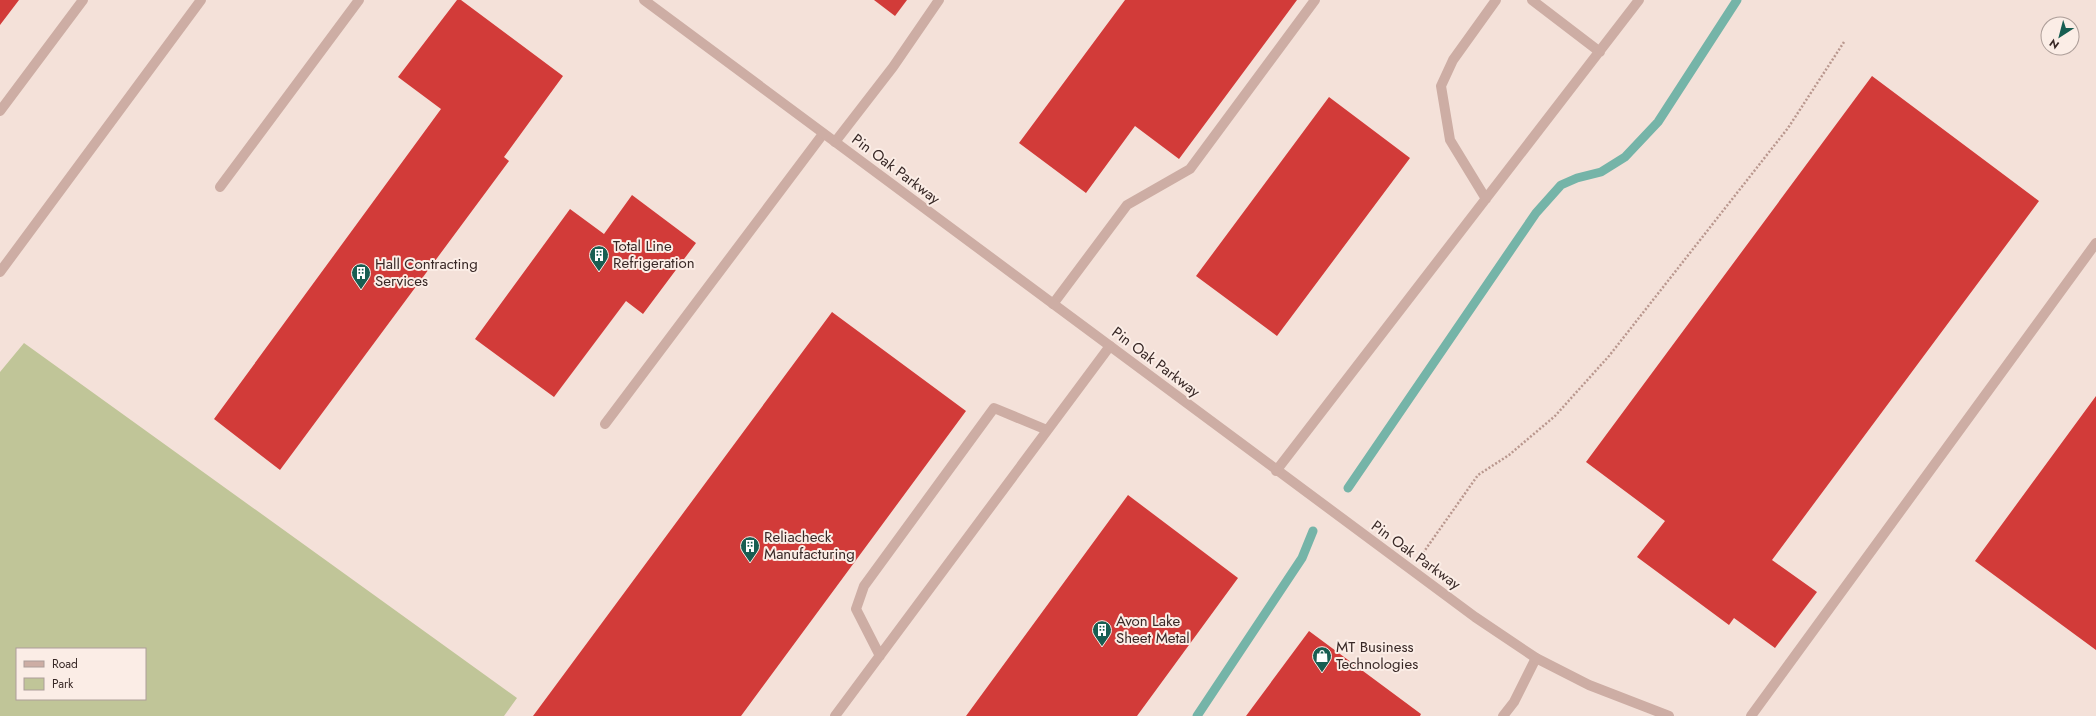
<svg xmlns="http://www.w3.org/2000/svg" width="2096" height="716" font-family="Jost,sans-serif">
	<rect width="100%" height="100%" fill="#f4e1d9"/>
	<path fill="#c0c598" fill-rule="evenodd" d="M24 343 517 698 504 716H0V372ZM17 649H145V699H17Z"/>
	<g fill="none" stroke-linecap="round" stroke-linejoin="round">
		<path stroke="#75b4a8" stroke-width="9" d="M1348 488 1536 213 1561 185 1577 178 1601 172 1625 157 1658 122 1737 0
			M1197 716 1302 558 1313 531"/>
	</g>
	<path fill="#d23b39" d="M0 0H19L0 25Z
		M457 0H461L563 76 504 157 509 161 280 470 214 419 441 109 398 77Z
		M874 0H907L895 16Z
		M1125 0H1297L1179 159 1135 126 1086 193 1019 143Z
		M1872 76 2039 201 1772 560 1817 592 1775 648 1734 618 1729 625 1637 557 1665 521 1586 462Z
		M1329 97 1410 158 1277 336 1196 276Z
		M632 195 696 243 643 314 626 301 554 397 475 339 570 209 604 234Z
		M832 312 966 411 741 716H533Z
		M2096 396V650L1975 561Z
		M1128 495 1238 578 1137 716H966Z
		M1309 631 1421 714 1420 716H1246Z"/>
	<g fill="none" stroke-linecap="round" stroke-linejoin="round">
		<path stroke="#b9978e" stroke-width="2.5" stroke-dasharray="2 2" stroke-linecap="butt" d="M1423 553 1478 475 1509 455 1555 416 1609 356 1788 128 1844 42"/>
		<path stroke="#cdada4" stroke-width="10" d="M1532 0 1600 52
			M0 111 83 0
			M835 142 893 67 939 0
			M220 187 359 0
			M1486 199 1450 140 1441 86 1453 60 1496 0
			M0 272 201 0
			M1053 304 1127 205 1190 169 1315 0
			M605 424 823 134
			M1276 471 1639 0
			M880 656 856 609 864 586 994 408 1047 430
			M835 716 1110 346
			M1503 716 1514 702 1536 658
			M1751 716 2096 243"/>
		<path stroke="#cdada4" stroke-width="10" d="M644 0 1475 617 1536 658 1589 685 1669 716"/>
	</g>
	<defs>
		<g id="building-pin" transform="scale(1)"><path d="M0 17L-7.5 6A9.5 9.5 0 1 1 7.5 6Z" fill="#185e52" stroke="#fbede6"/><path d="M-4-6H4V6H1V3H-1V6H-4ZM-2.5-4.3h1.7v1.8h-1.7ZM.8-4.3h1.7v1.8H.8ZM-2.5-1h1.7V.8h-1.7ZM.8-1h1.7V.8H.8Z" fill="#fff"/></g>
		<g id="shop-pin" transform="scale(1)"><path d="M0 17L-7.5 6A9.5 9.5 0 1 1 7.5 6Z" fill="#185e52" stroke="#fbede6"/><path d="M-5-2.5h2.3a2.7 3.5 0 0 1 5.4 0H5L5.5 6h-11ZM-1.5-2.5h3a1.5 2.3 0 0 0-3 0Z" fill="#fff"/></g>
	</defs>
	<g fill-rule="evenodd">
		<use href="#building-pin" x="599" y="255"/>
		<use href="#building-pin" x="361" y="273"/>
		<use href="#building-pin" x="750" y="546"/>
		<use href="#building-pin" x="1102" y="630"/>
		<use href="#shop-pin" x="1322" y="656"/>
	</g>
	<g text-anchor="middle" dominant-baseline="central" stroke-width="4" stroke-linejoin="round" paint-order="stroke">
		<g font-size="15" fill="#382826" stroke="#fbede6">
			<text transform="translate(896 169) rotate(37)">Pin Oak Parkway</text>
			<text transform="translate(1156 362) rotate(37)">Pin Oak Parkway</text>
			<text transform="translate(1416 555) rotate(36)">Pin Oak Parkway</text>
		</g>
		<g font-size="15" fill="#382826" stroke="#fbede6" text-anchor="start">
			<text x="613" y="246">Total Line<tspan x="613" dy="17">Refrigeration</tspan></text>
			<text x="375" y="264">Hall Contracting<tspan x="375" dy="17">Services</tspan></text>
			<text x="764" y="537">Reliacheck<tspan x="764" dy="17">Manufacturing</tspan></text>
			<text x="1116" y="621">Avon Lake<tspan x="1116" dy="17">Sheet Metal</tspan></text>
			<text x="1336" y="647">MT Business<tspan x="1336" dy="17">Technologies</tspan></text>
		</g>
	</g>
	<rect x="16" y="648" width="130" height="52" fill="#fbede6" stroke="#ad9e99"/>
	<rect x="24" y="661" width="20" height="6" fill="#cdada4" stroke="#ad9e99"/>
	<text x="52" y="668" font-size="12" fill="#382826">Road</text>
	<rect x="24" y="678" width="20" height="12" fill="#c0c598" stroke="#ad9e99"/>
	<text x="52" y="688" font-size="12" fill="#382826">Park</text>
	<g transform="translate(2060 36) rotate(216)"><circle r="19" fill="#fbede6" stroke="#ad9e99"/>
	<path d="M0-3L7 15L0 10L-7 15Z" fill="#185e52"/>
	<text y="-6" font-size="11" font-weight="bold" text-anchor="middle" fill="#382826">N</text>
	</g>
</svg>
